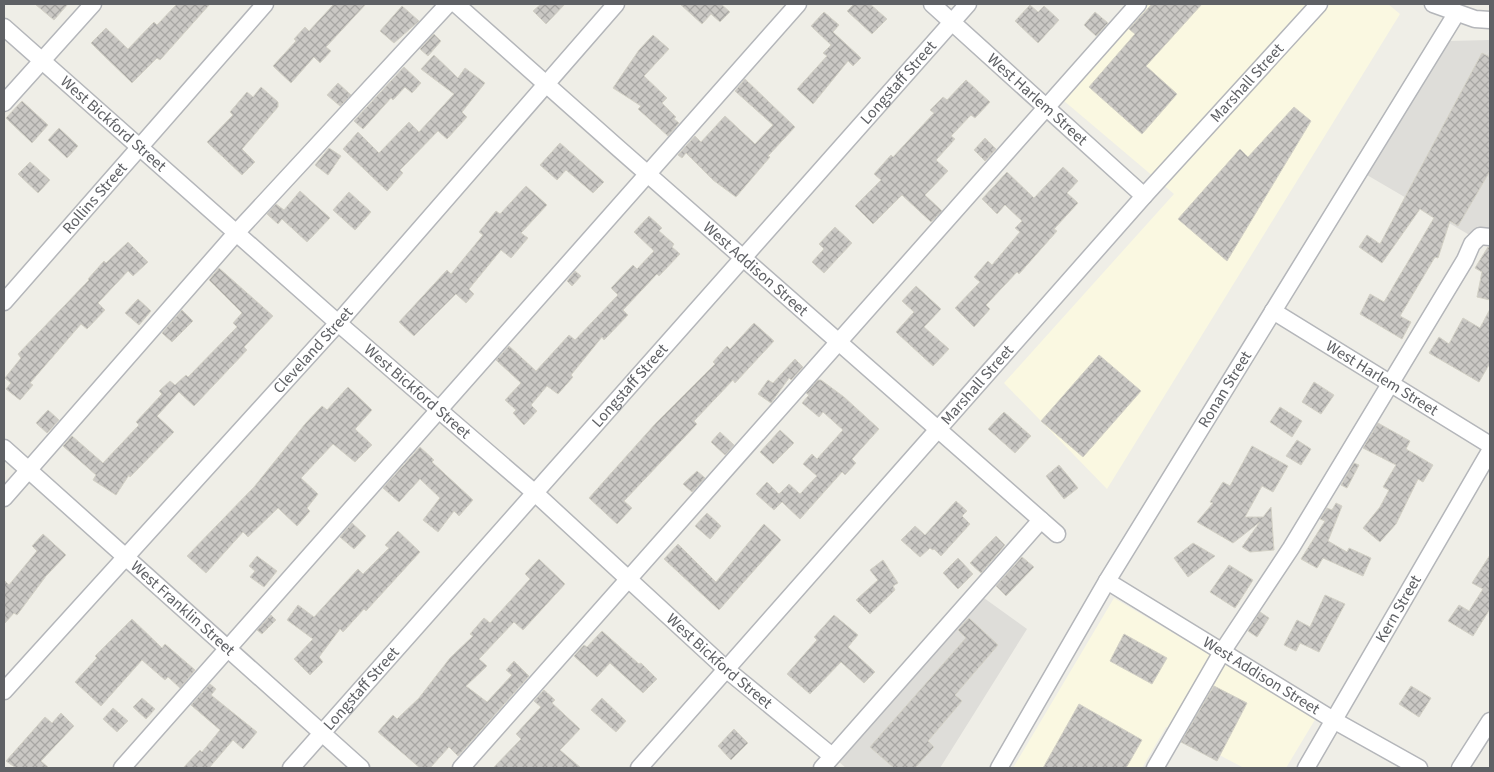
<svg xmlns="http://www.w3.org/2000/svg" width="1494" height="772" font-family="'Source Sans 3',sans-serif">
	<defs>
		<pattern id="building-cross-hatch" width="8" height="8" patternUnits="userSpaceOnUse" patternTransform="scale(1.25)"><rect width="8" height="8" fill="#cac8c4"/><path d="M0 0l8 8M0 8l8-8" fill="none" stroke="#a7a6a3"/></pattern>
	</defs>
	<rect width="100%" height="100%" fill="#efeee7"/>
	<path fill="#faf8e1" d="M1138 4H1388L1400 14 1107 489 1004 383 1174 194 1057 95Z
		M1114 598 1316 718 1286 768H1244L1166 727 1142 768H1013Z"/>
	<path fill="#deddd9" d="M1490 40V247L1367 175 1449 41Z
		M977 593 1027 629 940 768H846L832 756Z"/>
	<path fill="url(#building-cross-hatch)" stroke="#d3d1c6" d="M35 4H68L54 20Z
		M177 4H210L160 60 157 58 132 83 91 43 106 28 128 49 154 22 157 25Z
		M334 4H366L326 47 331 51 320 63 314 57 291 83 273 66 296 41 294 39 305 27 309 31Z
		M541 4H565L546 24 533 11Z
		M680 4H721L730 12 720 22 711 14 702 24Z
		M854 4H870L887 19 872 34 847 11Z
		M1152 4H1202L1146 66 1177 94 1142 134 1089 87 1135 34 1129 29Z
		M1030 5 1038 12 1044 6 1059 20 1038 43 1015 21Z
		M402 6 419 21 394 43 380 31Z
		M824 12 839 25 833 32 861 58 853 66 848 61 813 104 797 89 827 56 823 53 831 45 811 26Z
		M1095 12 1108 23 1096 36 1084 25Z
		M434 34 441 41 428 56 420 49Z
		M653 35 669 49 644 76 667 98 662 103 676 117 674 119 679 123 668 136 638 109 641 106 613 88 639 50Z
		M1482 53 1490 57V171L1458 226 1450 221 1438 258 1435 257 1400 316 1411 322 1402 339 1360 314 1370 294 1384 302 1434 218 1420 209 1382 263 1359 247 1367 235 1380 244Z
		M434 55 458 78 465 68 485 83 462 112 467 117 447 139 438 131 400 170 403 173 387 191 343 149 358 132 379 153 409 122 419 132 454 94 421 69Z
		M404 67 421 83 412 93 405 87 393 100 391 98 363 129 354 121Z
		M745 79 795 127 768 156 770 157 736 197 713 180 686 153 682 158 678 155 695 136 701 142 725 116 755 144 773 125 735 91Z
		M966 80 990 102 975 118 971 115 951 136 955 139 936 160 948 171 925 195 942 211 931 222 902 195 873 224 855 206 881 180 874 174 891 155 893 157 934 113 930 110 943 97 947 100Z
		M338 83 351 95 340 106 327 95Z
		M261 87 278 102V107L242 149 255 162 242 175 207 142 233 115 230 112 247 92 253 97Z
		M22 101 48 125 32 143 6 118Z
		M1294 107 1311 121 1227 261 1178 219 1240 149 1248 157Z
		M59 128 78 146 67 158 48 140Z
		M985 138 996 149 985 161 974 150Z
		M560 143 604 182 593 193 566 170 557 180 540 165Z
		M329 148 341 156 328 175 315 165Z
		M30 162 50 180 38 193 18 174Z
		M1063 167 1078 181 1067 193 1078 203 1054 229 1057 231 1019 274 1017 272 986 305 990 309 974 327 955 308 980 282 974 277 988 261 992 265 1020 232 1015 228 1022 221 1005 205 997 214 982 199 1007 172 1034 198Z
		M526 186 547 205 521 233 528 238 511 258 501 250 469 289 474 294 466 303 456 294 414 336 399 322 447 270 451 274 483 235 479 232 496 211 500 214Z
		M300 191 330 218 307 242 282 219 278 224 267 214 276 204 284 210Z
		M349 192 371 212 355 230 333 210Z
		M649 216 662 228 659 231 674 244 672 247 680 254 659 276 657 274 623 310 628 315 604 340 602 337 571 375 573 377 558 394 547 386 531 405 537 411 524 425 513 413 516 410 505 400 521 383 496 360 509 346 536 371 569 335 575 340 618 295 611 288 633 265 637 269 654 251 634 232Z
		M835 227 852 243 824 273 812 262 824 249 819 244Z
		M128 242 148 262 133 276 128 271 98 303 105 310 87 329 81 324 30 383 33 385 20 400 6 389 11 383 5 378 21 358 18 354 89 280 88 279 104 261 106 263Z
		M1488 247H1490V300L1477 297 1482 272 1475 268Z
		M219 268 273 316 244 347 247 350 194 406 179 392 157 416 174 432 130 477 129 475 116 495 93 480 96 475 63 446 72 436 103 463 139 425 136 422 162 394 159 391 170 381 175 385 186 375 188 377 237 327 233 323 242 313 209 280Z
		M575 271 581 276 572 286 567 281Z
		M916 286 941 309 924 327 949 349 933 366 896 332 914 312 902 301Z
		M138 299 151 311 139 325 125 313Z
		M1490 309V363L1479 382 1429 353 1439 337 1449 344 1463 318 1480 328Z
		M182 310 193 321 172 342 162 333Z
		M754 323 774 341 735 383 733 380 694 421 697 424 624 501 632 508 617 524 589 498 656 423 715 364 713 362 727 346 730 349Z
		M1099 355 1141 391 1083 457 1041 421Z
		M795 359 803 367 791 380 789 378 771 403 758 394 768 380 773 383Z
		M818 380H821L844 397 879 429 852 459 856 463 845 475 842 472 800 519 782 502 774 510 756 494 767 482 779 494 789 484 800 494 817 476 803 464 812 454 817 459 843 430 823 412 819 417 802 403 809 395 806 393Z
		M1314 382 1334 395 1321 414 1302 402Z
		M348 387 372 410 355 429 372 445 355 462 333 444 301 478 318 494 307 508 310 511 297 526 278 508 248 537 243 532 206 573 187 556 254 487 305 424 322 406 327 410Z
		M1280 407 1302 421 1292 437 1270 422Z
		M48 410 59 420 47 433 36 423Z
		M1004 412 1031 436 1015 453 988 429Z
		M1378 423 1410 441 1406 449 1433 465 1423 482 1418 479 1396 524 1380 542 1363 528 1380 507 1389 490 1383 487 1396 465 1363 448Z
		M780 430 794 443 773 464 760 452Z
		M720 432 734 445 725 455 711 442Z
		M1297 440 1311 449 1301 465 1286 456Z
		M1252 446 1288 466 1273 492 1262 486 1245 517H1263L1271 507 1274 550 1250 552 1242 547 1260 522 1233 543 1197 522 1213 503 1210 502 1223 482 1230 486Z
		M420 447 434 460 432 462 473 500 459 516 454 511 438 532 423 520 440 498 420 479 399 502 383 488Z
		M1354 463 1359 465 1347 488 1341 485Z
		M1059 465 1078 488 1064 499 1046 476Z
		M697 471 705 478 692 492 683 484Z
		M956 501 967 511 962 516 970 524 941 556 934 549 933 550 930 548 920 557 901 540 915 526 925 535Z
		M1336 503 1342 506 1328 541 1347 552 1349 548 1371 558 1363 576 1323 558 1317 568 1301 559 1325 521 1320 519 1327 508 1332 510Z
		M707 513 721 526 710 539 695 526Z
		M352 523 366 536 354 549 340 537Z
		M764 524 781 540 719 610 664 559 678 544 716 582Z
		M398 531 420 552 366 611 364 609 343 632 340 629 319 657 323 662 310 675 294 659 313 639 287 620 298 605 314 617 358 569 363 574 389 548 385 545Z
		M43 534 66 555 46 576 17 615 14 613 4 624V580L9 585 37 551 32 546Z
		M996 536 1005 545 981 573 970 563Z
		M1193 543 1215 556 1188 577 1174 558Z
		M1490 555V609L1473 636 1448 621 1459 605 1469 611 1483 589 1472 583Z
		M257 556 277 571 264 587 250 577 255 571 249 566Z
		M1022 557 1034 567 1006 596 996 586Z
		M958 558 973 574 958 589 943 573Z
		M539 559 565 584 523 630 514 622 479 659 487 666 466 686 487 702 512 675 506 670 514 661 529 676 458 756 449 747 430 768H420L378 732 393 715 397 719 419 698 450 658 473 636 470 634 484 618 490 623 530 579 525 574Z
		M883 560 898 583 893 586 895 590 870 614 856 600 878 580 870 570Z
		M1229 565 1253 580 1235 608 1210 592Z
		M1325 595 1345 604 1319 652 1300 643 1296 651 1284 645 1297 620 1310 627Z
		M1260 612 1269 618 1257 637 1248 631Z
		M271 615 276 620 262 634 257 630Z
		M834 615 858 635 848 647 875 672 864 683 841 662 810 694 787 674 817 640 814 637Z
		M969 618 998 645 955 695 962 701 928 741 934 747 915 768H894L870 747 966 638 958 630Z
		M132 619 162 648 165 644 195 670 180 688 168 677 165 680 142 660 101 706 75 682 97 658 95 656Z
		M602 631 639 664 641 663 657 679 643 693 610 663 597 677 574 656 584 645 587 647Z
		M1124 634 1167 658 1152 684 1110 661Z
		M210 684 216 689 211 695 257 732 243 749 233 740 209 768H183L200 750 202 752 220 730 191 705Z
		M1214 686 1247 703 1217 761 1181 742Z
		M1411 686 1431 698 1419 717 1399 704Z
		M544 690 555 700 552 703 580 729 560 750 581 768H493L521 739 516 734 541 707 534 701Z
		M142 698 155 709 146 719 133 707Z
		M602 698 626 721 616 732 591 710Z
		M1079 704 1142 740 1126 768H1043Z
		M113 708 128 721 117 732 103 719Z
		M61 713 74 726 41 761 49 768H16L6 761 45 717 52 723Z
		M734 729 748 743 731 760 718 746Z"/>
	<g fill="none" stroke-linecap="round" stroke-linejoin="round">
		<g stroke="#b4b6ba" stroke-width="19">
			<g id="minor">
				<path id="s1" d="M456 4C655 182 856 357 1057 534"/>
				<path id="s2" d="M932 4 1144 196"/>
				<path d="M1433 4 1475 19 1490 20"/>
				<path id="s3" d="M4 27 338 323 535 493 727 670 832 756"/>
				<path d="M4 103 93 4"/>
				<path id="s4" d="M4 302 265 4"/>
				<path id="s5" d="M1273 311 1490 445"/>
				<path id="s6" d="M4 448 361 768"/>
				<path d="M4 498 237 232 448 4"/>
				<path id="s7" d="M1107 581 1335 721 1419 768"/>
				<path id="s8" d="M4 691 338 323 616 4"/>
				<path d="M122 768 798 4"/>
				<path id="s9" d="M291 768 968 4"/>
				<path d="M461 768 1138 4"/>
				<path id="s10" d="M639 768 1144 196 1319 4"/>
				<path d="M822 768 1041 520"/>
				<path id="s11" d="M999 768 1107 581 1456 14"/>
				<path d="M1155 768 1222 652 1291 548 1465 260 1472 244 1480 236 1490 237"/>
				<path id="s12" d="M1306 768 1490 451"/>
				<path d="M1460 768 1490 721"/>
			</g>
		</g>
		<use href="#minor" stroke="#fff" stroke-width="16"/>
	</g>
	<g text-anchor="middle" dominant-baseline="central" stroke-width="4" stroke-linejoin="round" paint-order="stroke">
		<g font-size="16" fill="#5f6165" stroke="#fff">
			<text stroke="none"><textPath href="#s9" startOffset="916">Longstaff Street</textPath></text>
			<text stroke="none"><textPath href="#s10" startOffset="916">Marshall Street</textPath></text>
			<text stroke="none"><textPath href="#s2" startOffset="142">West Harlem Street</textPath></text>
			<text stroke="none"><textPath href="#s3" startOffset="146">West Bickford Street</textPath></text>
			<text stroke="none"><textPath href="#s4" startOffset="138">Rollins Street</textPath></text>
			<text stroke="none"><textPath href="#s1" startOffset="400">West Addison Street</textPath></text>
			<text stroke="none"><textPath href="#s8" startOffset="460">Cleveland Street</textPath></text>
			<text stroke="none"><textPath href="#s5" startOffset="128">West Harlem Street</textPath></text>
			<text stroke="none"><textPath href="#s10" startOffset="511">Marshall Street</textPath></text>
			<text stroke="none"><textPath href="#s9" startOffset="511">Longstaff Street</textPath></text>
			<text stroke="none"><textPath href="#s11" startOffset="441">Ronan Street</textPath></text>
			<text stroke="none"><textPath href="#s3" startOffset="551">West Bickford Street</textPath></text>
			<text stroke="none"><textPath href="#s6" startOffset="240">West Franklin Street</textPath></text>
			<text stroke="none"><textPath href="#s12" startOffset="184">Kern Street</textPath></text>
			<text stroke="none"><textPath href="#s3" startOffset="956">West Bickford Street</textPath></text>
			<text stroke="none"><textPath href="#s7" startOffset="181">West Addison Street</textPath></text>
			<text stroke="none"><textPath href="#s9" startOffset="106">Longstaff Street</textPath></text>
		</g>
	</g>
	<rect width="1494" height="772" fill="none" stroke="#5f6165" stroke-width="10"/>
</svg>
